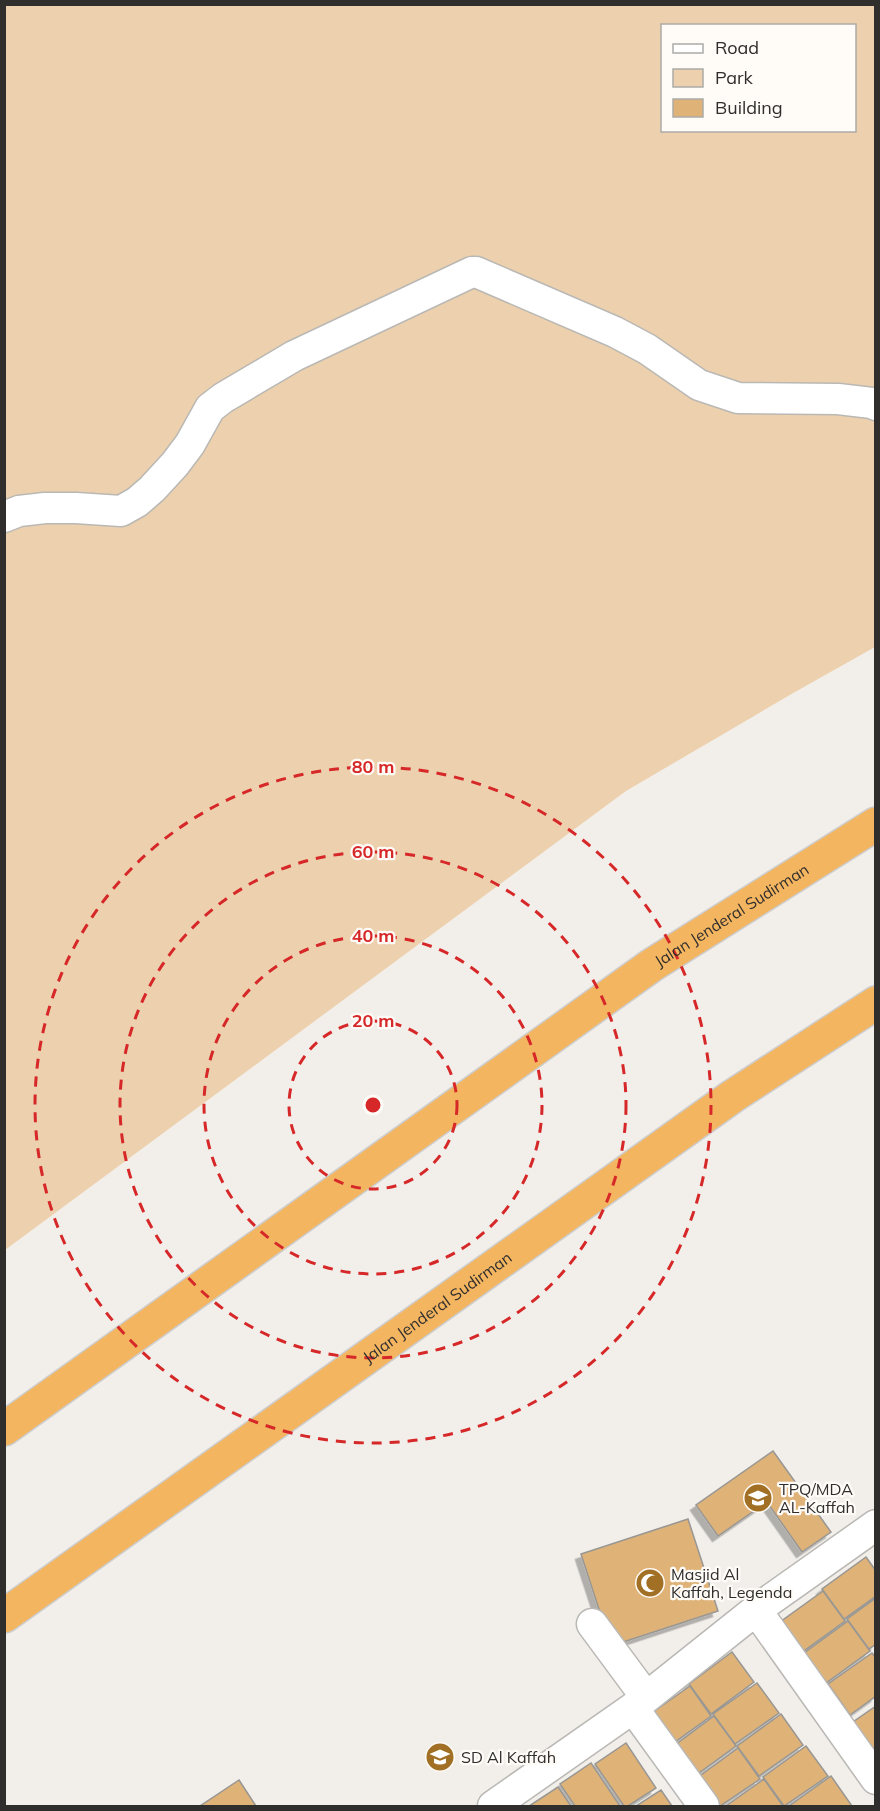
<svg xmlns="http://www.w3.org/2000/svg" width="880" height="1811" font-family="Mulish,sans-serif">
	<defs>
		<filter id="shadow"><feDropShadow dx="-5.5" dy="5.5" stdDeviation="0" flood-color="#0004"/></filter>
	</defs>
	<rect width="100%" height="100%" fill="#f2efeb"/>
	<path fill="#edd1ae" fill-rule="evenodd" d="M5 5H875V647L795 692 626 791 5 1250ZM662 26H854V130H662Z"/>
	<path fill="#dfb278" stroke="#999793" stroke-width="1.5" filter="url(#shadow)" d="M773 1451 831 1532 802 1552 767 1502 718 1536 696 1505Z
		M688 1519 718 1611 611 1646 581 1554Z
		M866 1557 876 1571V1596L844 1619 822 1589Z
		M823 1591 845 1621 801 1653 780 1622Z
		M876 1598V1644L869 1649 847 1619Z
		M848 1621 870 1651 826 1683 804 1653Z
		M732 1652 754 1682 711 1714 689 1684Z
		M872 1653 876 1658V1696L850 1715 828 1684Z
		M757 1683 779 1713 735 1744 713 1714Z
		M690 1686 711 1716 668 1747 646 1717Z
		M876 1706V1751L874 1752 853 1722Z
		M781 1714 803 1745 759 1776 737 1746Z
		M714 1716 736 1746 692 1778 671 1748Z
		M626 1743 656 1788 628 1806H624L595 1764Z
		M806 1746 828 1776 784 1806 763 1777Z
		M738 1748 760 1779 720 1806H714L694 1780Z
		M591 1763 620 1806H575L560 1784Z
		M831 1776 852 1806H789Z
		M764 1779 783 1806H726Z
		M239 1780 256 1806H200Z
		M558 1787 571 1806H529Z
		M661 1790 672 1806H636Z"/>
	<g fill="none" stroke-linecap="round" stroke-linejoin="round">
		<g stroke="#bab8b4" stroke-width="33">
			<path id="minor" d="M4 517 19 511 45 508H76L121 511 137 502 152 489 175 464 190 444 210 408 223 398 294 356 472 272H476L615 332 647 349 699 385 738 398 838 399 872 403 876 405
				M756 1610 876 1779
				M592 1624 646 1697
				M633 1708 704 1806
				M493 1806 633 1708 756 1610 876 1525"/>
		</g>
		<g stroke="#cdcdcd" stroke-width="36">
			<g id="highway">
				<path id="s1" d="M4 1429 652 965 876 824"/>
				<path id="s2" d="M4 1616 733 1096 876 1003"/>
			</g>
		</g>
		<use href="#minor" stroke="#fff" stroke-width="30"/>
		<use href="#highway" stroke="#f3b560" stroke-width="33"/>
	</g>
	<g fill="none" stroke="#d62828" stroke-width="3" stroke-dasharray="10 8">
		<circle cx="373" cy="1105" r="84"/>
		<circle cx="373" cy="1105" r="169"/>
		<circle cx="373" cy="1105" r="253"/>
		<circle cx="373" cy="1105" r="338"/>
	</g>
	<defs>
		<g id="school-disc" transform="scale(1.5)"><circle r="9.5" fill="#a17025" stroke="#fffcf8"/><path d="M0-5L7-2L0 1L-7-2ZM-4 1L0 2.5L4 1V4Q0 6-4 4Z" fill="#fff"/></g>
		<g id="mosque-disc" transform="scale(1.5)"><circle r="9.5" fill="#a17025" stroke="#fffcf8"/><path d="M3.5-4.9A6 6 0 1 0 3.5 4.9A5 5 0 1 1 3.5-4.9Z" fill="#fff"/></g>
	</defs>
	<g fill-rule="evenodd">
		<use href="#school-disc" x="758" y="1498"/>
		<use href="#mosque-disc" x="650" y="1583"/>
		<use href="#school-disc" x="440" y="1757"/>
	</g>
	<g text-anchor="middle" dominant-baseline="central" stroke-width="4.5" stroke-linejoin="round" paint-order="stroke">
		<g font-size="16" fill="#2f2e2d" stroke="#fffcf8">
			<text stroke="none"><textPath href="#s1" startOffset="891">Jalan Jenderal Sudirman</textPath></text>
			<text stroke="none"><textPath href="#s2" startOffset="532">Jalan Jenderal Sudirman</textPath></text>
		</g>
		<g font-size="16" fill="#2f2e2d" stroke="#fffcf8" text-anchor="start">
			<text x="779" y="1489">TPQ/MDA<tspan x="779" dy="18">AL-Kaffah</tspan></text>
			<text x="671" y="1574">Masjid Al<tspan x="671" dy="18">Kaffah, Legenda</tspan></text>
			<text x="461" y="1757">SD Al Kaffah</text>
		</g>
	</g>
	<circle cx="373" cy="1105" r="9" fill="#d62828" stroke="#fffcf8" stroke-width="3"/>
	<g font-size="18" text-anchor="middle" font-weight="bold" fill="#d62828" stroke="#fffcf8" stroke-width="4.5" stroke-linejoin="round" paint-order="stroke">
		<text x="373" y="773">80 m</text>
		<text x="373" y="858">60 m</text>
		<text x="373" y="942">40 m</text>
		<text x="373" y="1027">20 m</text>
	</g>
	<rect width="880" height="1811" fill="none" stroke="#2f2e2d" stroke-width="12"/>
	<rect x="661" y="24" width="195" height="108" fill="#fffcf8" stroke="#acaaa7" stroke-width="1.5"/>
	<rect x="673" y="44" width="30" height="9" fill="#ffffff" stroke="#acaaa7" stroke-width="1.5"/>
	<text x="715" y="54" font-size="18" fill="#2f2e2d">Road</text>
	<rect x="673" y="69" width="30" height="18" fill="#edd1ae" stroke="#acaaa7" stroke-width="1.5"/>
	<text x="715" y="84" font-size="18" fill="#2f2e2d">Park</text>
	<rect x="673" y="99" width="30" height="18" fill="#dfb278" stroke="#acaaa7" stroke-width="1.5"/>
	<text x="715" y="114" font-size="18" fill="#2f2e2d">Building</text>
</svg>
